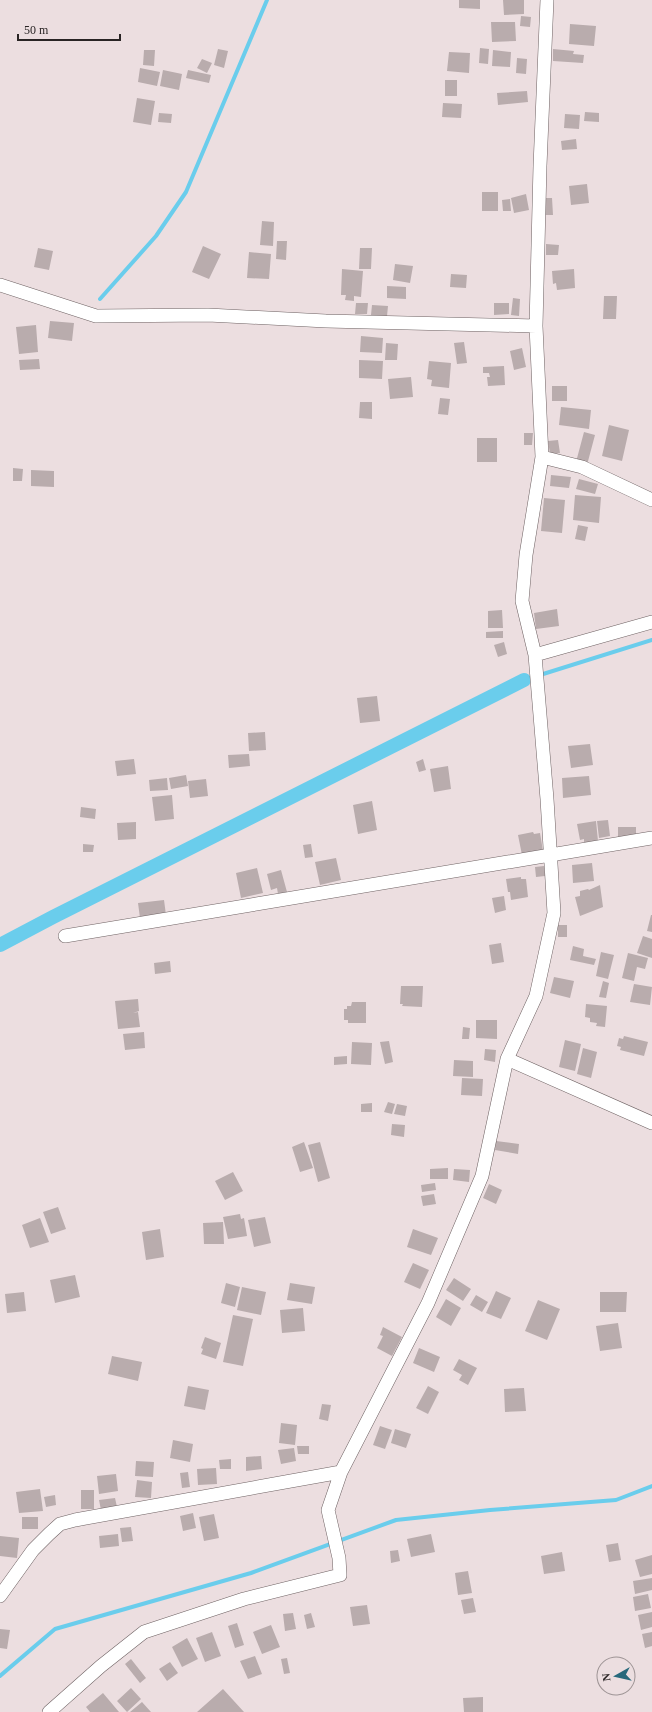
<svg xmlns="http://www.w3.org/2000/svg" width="652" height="1712" font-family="Georgia,serif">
	<rect width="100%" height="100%" fill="#ecdee0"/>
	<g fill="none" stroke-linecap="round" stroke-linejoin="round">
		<path stroke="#6acdec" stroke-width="4" d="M100 299 156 236 186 192 267 0
			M524 680 652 640
			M0 1676 55 1629 251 1573 396 1520 490 1510 616 1500 652 1486"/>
		<path stroke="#6acdec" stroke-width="14" d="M0 945 53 917 524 680"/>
	</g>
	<path fill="#b9acad" d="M459 0H480V9L459 8Z
		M503 0H524V14L504 15Z
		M521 16 531 17 530 27 520 26Z
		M491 22H515L516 41 492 42Z
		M570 24 596 26 594 46 569 44Z
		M480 48 489 49 488 64 479 63Z
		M218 49 228 51 224 68 214 65Z
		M553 49 574 51 573 54 584 55 583 63 553 61Z
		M144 50H155L154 66 143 65Z
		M493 50 511 52 510 67 492 66Z
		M449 52 470 53 469 73 447 71Z
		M517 58 527 59 526 74 516 73Z
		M202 59 212 63 207 73 197 68Z
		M140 68 160 72 157 86 138 82Z
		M163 70 182 74 179 90 160 86Z
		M188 70 211 75 209 83 186 78Z
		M445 80H457V96H445Z
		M527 91 528 102 498 105 497 93Z
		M137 98 155 101 151 125 133 122Z
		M443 103 462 104 461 118 442 117Z
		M585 112 599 113V122L584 121Z
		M159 113 172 114 171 123 158 122Z
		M565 114 580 115 579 129 564 128Z
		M576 139 577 149 562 150 561 141Z
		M587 184 589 203 571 205 569 186Z
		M482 192H498V211H482Z
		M526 194 529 210 514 213 511 198Z
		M544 198H552L553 215H545Z
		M510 199 511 211H503L502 200Z
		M262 221 274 222 273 246 260 245Z
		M277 241H287L286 260 276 259Z
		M546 244 559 245 558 255H546Z
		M203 246 221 254 209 279 192 272Z
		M38 248 53 251 49 270 34 267Z
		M360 248H372L371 269H359Z
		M249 252 271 254 269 279 247 278Z
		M395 264 413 266 410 283 393 280Z
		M342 269 363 271 361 297 354 296V301L345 300 346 295H341Z
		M574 269 575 288 557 290 556 283 553 284 552 271Z
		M451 274 467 275 466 288 450 287Z
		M387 286 406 287V299L387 298Z
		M604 296H617L616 319H603Z
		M513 298 520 299 519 316 511 315Z
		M356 303H368L367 314H355Z
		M494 303H509V314L494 315Z
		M372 305 388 306 387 316 371 315Z
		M50 321 74 323 72 341 48 338Z
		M36 325 38 352 19 354 16 327Z
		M361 336 383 338 382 353 360 352Z
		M464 342 467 363 457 364 454 343Z
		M386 343 398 344 397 360H385Z
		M522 348 526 367 514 370 510 351Z
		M39 359 40 369 20 370 19 360Z
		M359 360 383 361 382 379 359 378Z
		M429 361 451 363 449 388 431 386 432 380 427 379Z
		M504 366 505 385 488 386 487 377H490L489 373H483V367Z
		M411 377 413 397 390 399 388 379Z
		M552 386H567V401H552Z
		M440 398 450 399 448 415 438 414Z
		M360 402H372V419L359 418Z
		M561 407 591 410 589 429 559 425Z
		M609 425 629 430 622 461 602 456Z
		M584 432 595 435 587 465 576 462Z
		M524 433H533L532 445H524Z
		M477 438H497V462H477Z
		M558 440 560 453 550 454 548 441Z
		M13 468 23 469 22 481H13Z
		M31 470 54 471V487L31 486Z
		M551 475 571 477 569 488 550 486Z
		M579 479 598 484 595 494 576 489Z
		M575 495 601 497 599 523 573 520Z
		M544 498 565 500 562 533 541 531Z
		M578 525 588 527 585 541 575 539Z
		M557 609 559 626 536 629 534 613Z
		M502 610 503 628H488V611Z
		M503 631V638H486V632Z
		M504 642 507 654 498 657 494 645Z
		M377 696 380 721 360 723 357 698Z
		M265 732 266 750 249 751 248 733Z
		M590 744 593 765 571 768 568 746Z
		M249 754 250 766 229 768 228 755Z
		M134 759 136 774 117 776 115 761Z
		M423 759 426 770 419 772 416 762Z
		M448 766 451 789 434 792 430 769Z
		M186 775 188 786 171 789 169 778Z
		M589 776 591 795 563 798 562 778Z
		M167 778 168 790 150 791 149 780Z
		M206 779 208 796 190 798 188 781Z
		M172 795 174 819 155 821 152 797Z
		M372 801 377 830 358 834 353 805Z
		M81 807 96 809 95 819 80 817Z
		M608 820 610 836 599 838 597 821Z
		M596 821 598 841 584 844V839L580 840 577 824Z
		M136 822V839L118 840 117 823Z
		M618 827H636V839H618Z
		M533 832 534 834 540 833 543 851 522 855 518 835Z
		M83 844 94 845 93 852H83Z
		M311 844 313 857 305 858 303 845Z
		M336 858 341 880 320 885 315 862Z
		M592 863 594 881 573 883 572 865Z
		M544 866 545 876 536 877 535 867Z
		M257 868 263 893 241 898 236 873Z
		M281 870 287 892 278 894 277 888 271 890 267 874Z
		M521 877V879H526L528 897 511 900 510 892H508L506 879Z
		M600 885 603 907 580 916 575 897 580 896V891L588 889 589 890Z
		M504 896 506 910 495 913 492 898Z
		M164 900 166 915 140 918 138 903Z
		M651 915H652V932L647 931Z
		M558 925H567V937H558Z
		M643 936 652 939V958L637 953Z
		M501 943 504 962 492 964 489 945Z
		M573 946 584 949 583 956 596 959 594 965 570 960Z
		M601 952 614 955 608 979 596 976Z
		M628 953 648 958 645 969 637 967 634 981 622 978Z
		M170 961 171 972 155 974 154 963Z
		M554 977 574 981 570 998 550 993Z
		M603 981 609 983 606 998 599 997Z
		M634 984 652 987 650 1005 630 1002Z
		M401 986H423L422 1007 402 1006 403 1004H400Z
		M138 999 139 1011 133 1013 138 1012 140 1027 118 1029 115 1001Z
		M352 1002H366V1023H348V1020H344V1009H347V1006H351Z
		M586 1004 607 1006 605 1027 596 1026 597 1023 590 1022V1018L585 1017Z
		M476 1020H497V1039L476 1038Z
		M463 1027 470 1028 469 1039H462Z
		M144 1032 145 1048 125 1050 123 1034Z
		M624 1036 648 1042 644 1056 620 1050 621 1047 617 1046 619 1038 623 1039Z
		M565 1040 581 1044 575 1071 559 1067Z
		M389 1041 393 1062 385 1064 380 1042Z
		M352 1042 372 1043 371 1065 351 1064Z
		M583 1048 597 1052 591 1078 577 1074Z
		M485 1049 496 1050 495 1062 484 1060Z
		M347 1056V1064L334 1065V1057Z
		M454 1060 473 1061V1077L453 1076Z
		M462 1078 483 1079 482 1096 461 1095Z
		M388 1102 395 1104 392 1114 384 1112Z
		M372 1103V1112H361V1104Z
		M397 1104 407 1106 405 1116 394 1114Z
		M392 1124 405 1125 404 1137 391 1135Z
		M496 1141 519 1144 518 1154 495 1150Z
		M304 1142 313 1168 300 1172 292 1147Z
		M320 1142 330 1178 318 1182 308 1145Z
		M448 1168V1179H430V1169Z
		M454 1169 470 1170 469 1182 453 1180Z
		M233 1172 243 1191 225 1200 215 1181Z
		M435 1183 436 1190 422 1192 421 1185Z
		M489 1184 502 1190 496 1204 483 1198Z
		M434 1194 436 1204 423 1206 421 1196Z
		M58 1207 66 1229 51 1234 43 1212Z
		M240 1214 241 1219 244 1218 247 1236 228 1239 223 1217Z
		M265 1217 271 1243 254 1247 248 1220Z
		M40 1218 49 1242 30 1248 22 1225Z
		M223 1222 224 1244H204L203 1223Z
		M160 1229 164 1257 146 1260 142 1232Z
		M413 1229 438 1238 431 1255 407 1247Z
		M413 1263 429 1270 420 1289 404 1282Z
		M75 1275 80 1297 55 1303 50 1280Z
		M454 1278 471 1289 463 1301 446 1290Z
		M226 1283 240 1287 235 1307 221 1303Z
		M290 1283 315 1287 312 1304 287 1300Z
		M242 1287 266 1292 261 1315 237 1310Z
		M496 1291 511 1298 501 1319 486 1313Z
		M24 1292 26 1311 7 1313 5 1294Z
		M600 1292H627L626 1312H600Z
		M476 1295 488 1302 482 1312 470 1305Z
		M446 1299 461 1308 451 1326 436 1317Z
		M538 1300 560 1309 547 1340 525 1331Z
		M303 1308 305 1331 282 1333 280 1310Z
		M233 1315 253 1319 243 1366 223 1362Z
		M618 1323 622 1348 600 1351 596 1326Z
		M383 1327 402 1337 392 1356 377 1348 383 1336 380 1335Z
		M205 1337 221 1343 216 1359 201 1354 203 1349 201 1348Z
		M419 1348 440 1357 434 1372 413 1363Z
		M112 1356 142 1362 138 1381 108 1374Z
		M459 1359 477 1368 468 1385 459 1380 462 1375 453 1370Z
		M188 1386 209 1390 205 1410 184 1406Z
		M428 1386 439 1392 428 1414 416 1408Z
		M524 1388 526 1411 505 1412 504 1389Z
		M322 1404 331 1405 328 1421 319 1419Z
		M281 1423 297 1425 295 1445 279 1443Z
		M380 1426 392 1430 385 1449 373 1445Z
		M395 1429 411 1434 406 1448 391 1443Z
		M173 1440 193 1444 190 1462 170 1458Z
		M297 1446H309V1454H298Z
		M294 1448 296 1461 281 1464 278 1450Z
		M261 1456 262 1469 246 1471V1457Z
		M231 1459V1469H220L219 1460Z
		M136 1461 154 1462 153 1477 135 1476Z
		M216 1468 217 1484 198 1485 197 1469Z
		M188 1472 190 1487 182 1488 180 1473Z
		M116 1474 118 1491 99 1494 97 1476Z
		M137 1480 152 1482 151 1498 135 1497Z
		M40 1489 43 1511 19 1513 16 1492Z
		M81 1490H94V1509H81Z
		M55 1495 56 1505 46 1507 44 1497Z
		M115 1498 117 1507 101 1510 99 1500Z
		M193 1513 196 1528 183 1531 180 1516Z
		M214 1514 219 1538 204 1541 199 1517Z
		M22 1517H38V1529H22Z
		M131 1527 133 1541 122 1542 120 1528Z
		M118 1534 119 1546 100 1548 99 1536Z
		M431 1534 435 1552 411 1557 407 1539Z
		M0 1536 19 1538 17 1558 0 1556Z
		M618 1543 621 1560 609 1562 606 1545Z
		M398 1550 400 1561 391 1563 390 1551Z
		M562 1552 565 1571 544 1574 541 1556Z
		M652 1555V1574L640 1577 635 1560Z
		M468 1571 472 1593 458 1595 455 1573Z
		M652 1578V1590L635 1594 633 1581Z
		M648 1594 651 1608 635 1611 633 1597Z
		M473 1598 476 1612 464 1614 461 1600Z
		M367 1605 370 1624 353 1626 350 1607Z
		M652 1612V1627L641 1630 638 1615Z
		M293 1613 296 1629 285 1631 283 1614Z
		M311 1613 315 1627 307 1629 304 1615Z
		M237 1623 244 1645 235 1648 228 1626Z
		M271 1625 280 1647 262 1654 253 1632Z
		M0 1629 10 1630 7 1649 0 1648Z
		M212 1632 221 1656 205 1662 196 1638Z
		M652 1632V1646L645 1648 642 1634Z
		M187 1638 198 1659 182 1667 172 1647Z
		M255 1656 262 1674 248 1679 240 1661Z
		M287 1658 290 1673 284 1674 281 1659Z
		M131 1659 146 1678 140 1683 125 1664Z
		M170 1662 178 1673 167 1681 159 1669Z
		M131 1688 141 1699 127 1712 117 1701Z
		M223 1689 244 1712H197Z
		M103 1693 119 1712H90L86 1707Z
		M483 1697V1712H464L463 1698Z
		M142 1702 151 1712H130Z"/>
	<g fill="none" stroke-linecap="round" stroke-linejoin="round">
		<g stroke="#6e6263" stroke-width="14">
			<path id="street" d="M0 285 96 316 208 315 326 321 536 326
				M542 457 582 467 652 500
				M535 655 652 622
				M65 936 652 838
				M507 1059 652 1123
				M0 1596 33 1550 49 1534 60 1524 75 1520 341 1472
				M49 1712 101 1666 144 1632 244 1599 340 1575 339 1558 328 1510 341 1472 428 1303 482 1176 507 1059 536 996 554 913 547 799 535 655 522 601 526 555 542 457 536 326 540 166 547 0"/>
		</g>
		<use href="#street" stroke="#fff" stroke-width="13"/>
	</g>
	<g transform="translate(616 1676) rotate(262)"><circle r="19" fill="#ecdee0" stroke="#9e9495"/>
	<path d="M0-3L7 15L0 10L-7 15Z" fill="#27697c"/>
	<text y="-6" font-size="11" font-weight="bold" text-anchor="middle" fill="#292424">N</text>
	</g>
	<path d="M18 34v6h102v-6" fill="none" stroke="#292424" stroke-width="2"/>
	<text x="24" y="34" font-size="12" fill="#292424" stroke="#ecdee0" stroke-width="3" paint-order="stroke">50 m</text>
</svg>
